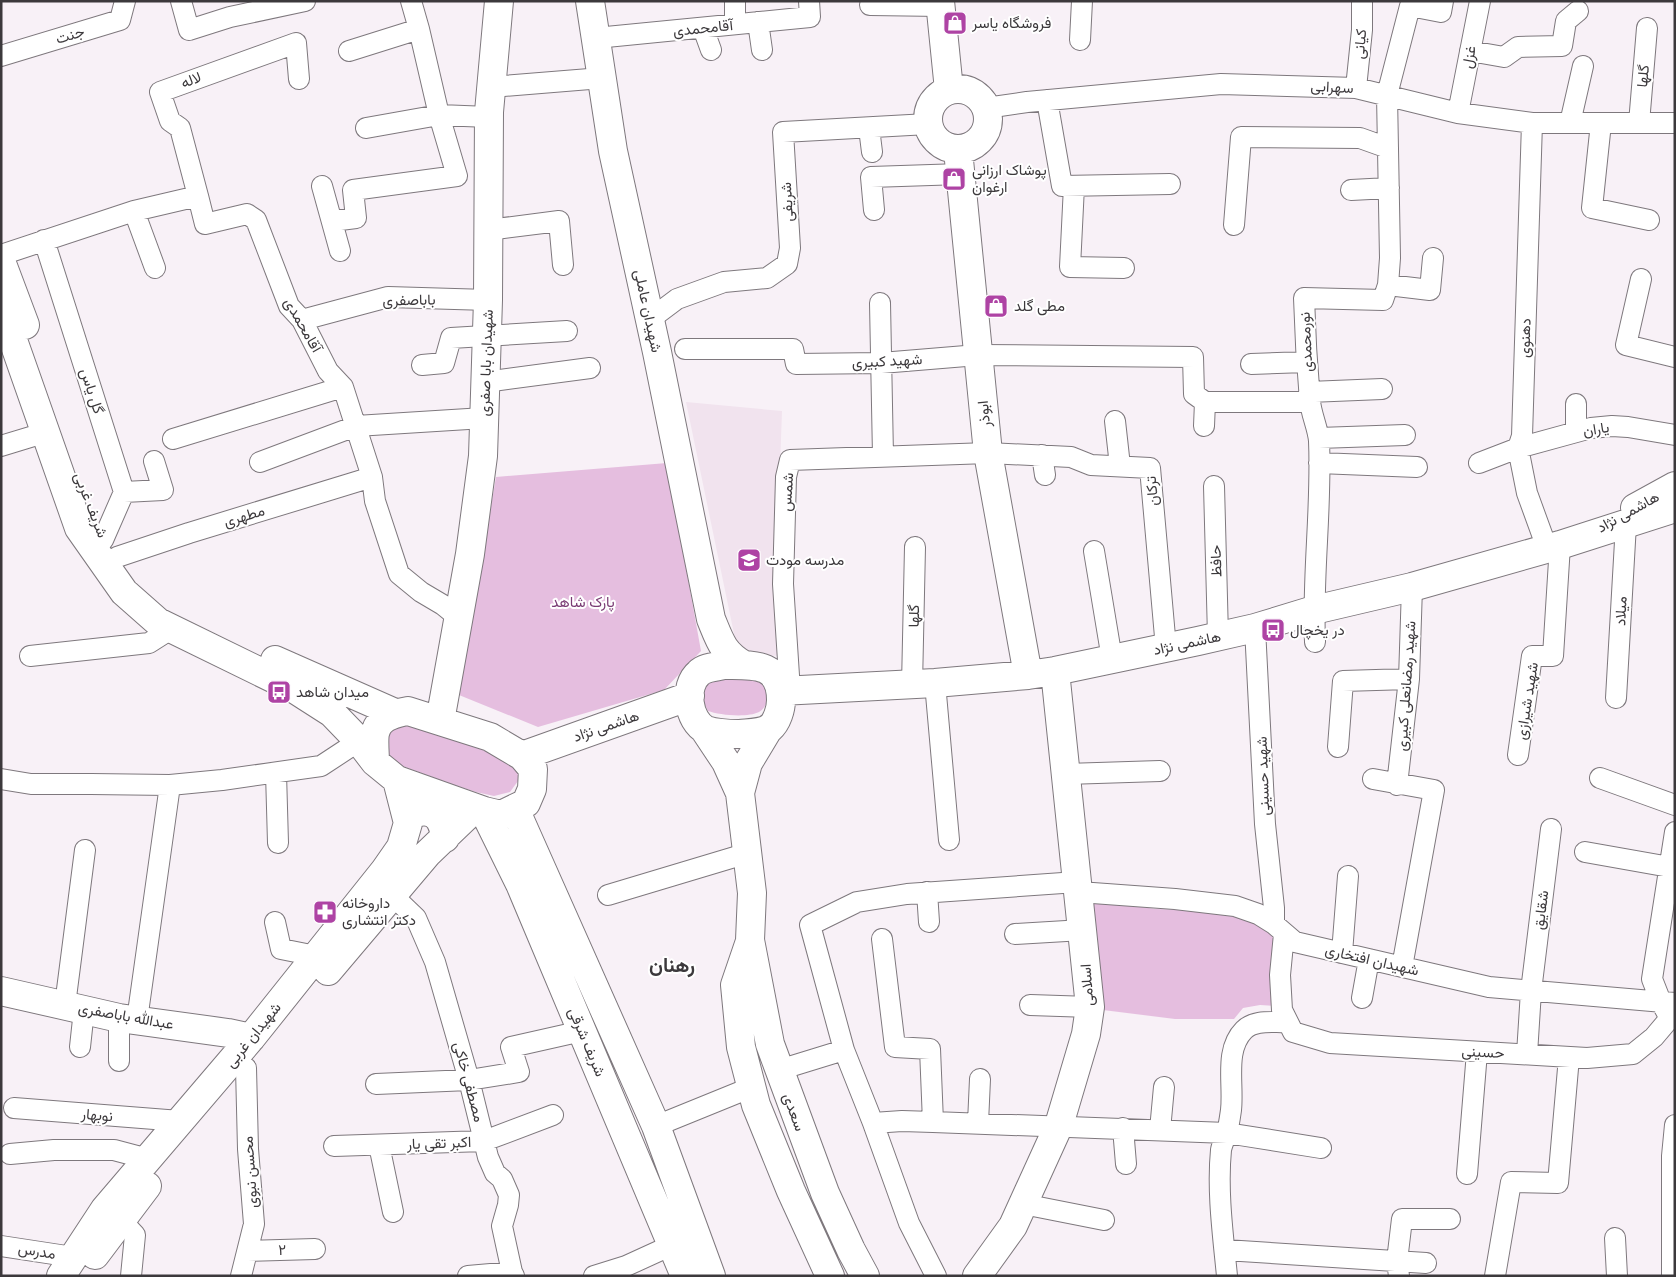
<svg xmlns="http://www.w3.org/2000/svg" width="1676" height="1277" font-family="Roboto,Vazirmatn,sans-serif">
	<rect width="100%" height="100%" fill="#f8f1f7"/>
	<path fill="#f1e3ee" d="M686 402 782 411 780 467 779 656 738 653Z"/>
	<path fill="#e5bedf" d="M667 463 701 651 664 690 538 727 459 695 496 477Z
		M718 676 755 679 765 685 769 696C767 702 765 709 759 712 747 718 719 715 708 711L703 702 700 690 707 681Z
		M405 719 494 748 518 768V781L510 792 494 796 476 792 448 783 397 764 385 752 391 723Z
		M1092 900 1156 909 1190 910 1228 914 1261 925 1273 935 1274 1006 1260 1005 1243 1008 1234 1019H1175L1103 1010Z"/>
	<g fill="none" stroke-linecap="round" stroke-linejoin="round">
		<g stroke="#7e787d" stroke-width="22">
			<path id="street" d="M181 1 189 30 230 17 305 1
				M735 1V24
				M870 5 941 6
				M758 22 762 50
				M703 28 711 50
				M596 38 810 17 809 1
				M1080 40 1082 1
				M349 51 419 29
				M1470 51 1504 57 1518 47 1562 46 1566 21 1578 11
				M1 56 120 20 125 1
				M491 87 602 78
				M1356 88 1362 30V1
				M1047 100 1062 186 1170 184
				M986 108 1027 102 1221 84 1356 88 1458 113 1532 123H1675
				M1458 113 1480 1
				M1532 123 1522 436 1518 448 1527 493 1547 548
				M1570 123 1583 66
				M1601 123 1592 208 1649 220
				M1639 123 1647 28
				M366 128 439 115 489 117
				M869 128 872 152
				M322 186 340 251
				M1074 186 1070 267 1124 268
				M1351 190 1389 188
				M198 196 180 128 170 121 160 92 296 43 299 79
				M874 210 871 177 961 174
				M134 211 155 268
				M332 221 356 218 353 190 457 176 439 115 419 29 411 1
				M1234 225 1241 137 1360 138 1388 148
				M488 230 559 221 563 265
				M44 240 124 492 103 540
				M1 255 134 211 198 196 205 224 247 214 256 220 289 306 302 320 328 371 343 387 372 477 375 501 399 574 421 592 443 605 459 618
				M1641 279 1626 345 1675 357
				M1388 285 1430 290 1433 258
				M880 303 883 456
				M302 320 388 297 488 300
				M649 320 677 299 724 282 767 278 787 264 790 248 783 132 928 124
				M685 349H793L796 364 881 363 978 355 1193 357 1194 394 1205 402H1310
				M1251 364 1306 362
				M422 365 444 363 451 338 567 331
				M485 382 590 368
				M1309 392 1382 389
				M1576 404V432
				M1115 421 1120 466
				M1204 426 1205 402
				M1319 438 1405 435
				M173 439 343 387
				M1 446 37 435
				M1042 455 1045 475
				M260 462 356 426 484 418
				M1319 463 1417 467
				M1479 463 1518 448 1591 428 1612 426 1628 427 1675 435
				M1214 486 1218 636
				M124 492 163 490 154 461
				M1094 551 1112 659
				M117 557 189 533 372 477
				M1255 628 1265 824 1274 908V924
				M1315 642C1312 575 1322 508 1319 441 1318 428 1311 414 1310 401 1307 367 1305 333 1304 298L1383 300 1388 285 1390 258 1387 95 1410 6 1441 12 1443 1
				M30 656 149 643 171 629
				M935 683 949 840
				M912 685 915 547
				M790 691 783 584 786 477 790 460 988 453 1071 457 1091 465 1150 468 1166 648
				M1616 698 1626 524
				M1338 747 1343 681 1409 679
				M1518 755 1532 656H1553L1560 545
				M276 773 278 843
				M1066 774 1160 771
				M1600 778 1675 805
				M1 779 31 784H91L170 785 222 780 321 766 359 741
				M1373 779 1434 790 1402 967
				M1397 785 1409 679 1412 587
				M1585 852 1675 868
				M927 892 929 922
				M1079 892 1175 899 1235 906 1258 914 1274 924 1295 942 1489 987 1675 1003
				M392 895 416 918 435 962 469 1080 488 1157 495 1173 502 1179 509 1195 508 1205 502 1226 512 1272 514 1276
				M608 895 748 853
				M275 922 281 949 316 956
				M1015 934 1083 930
				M1284 934 1280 975 1282 1010 1293 1032 1330 1043 1587 1058 1633 1054 1654 1037 1670 1018
				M882 939 895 1047 930 1049 933 1122
				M1342 953 1348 876
				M1362 998 1369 959
				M65 1005 85 850
				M1030 1005 1090 1007
				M1667 1013 1661 1002 1652 979 1675 832
				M119 1018V1061
				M137 1020 170 785
				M80 1047 84 1010
				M1527 1054 1531 991 1551 829
				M779 1070 844 1050
				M376 1084 469 1080 519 1072 511 1047 582 1031
				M14 1108 180 1121
				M873 1123 902 1121 933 1122 1227 1133 1321 1148
				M978 1123 980 1079
				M656 1126 752 1087
				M1123 1128 1126 1164
				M1160 1130 1164 1087
				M379 1145 393 1212
				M334 1146 484 1141 553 1115
				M10 1154 54 1150H114L148 1159
				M1467 1174 1477 1052
				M1023 1204 1104 1220
				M121 1220 135 1235 131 1276
				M1615 1238 1617 1276
				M1 1246 73 1257
				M1225 1250 1426 1263
				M248 1251 315 1249
				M241 1276 254 1224 248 1149 246 1068
				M468 1276 512 1272
				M594 1276 626 1266 672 1245
				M936 1276 909 1223 873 1123 844 1050 810 925 857 902 907 894 1077 882
				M1227 1276C1223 1235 1217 1191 1221 1150 1222 1144 1225 1139 1227 1132 1229 1125 1230 1117 1231 1110 1234 1084 1224 1050 1244 1030 1255 1019 1274 1023 1288 1022
				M1399 1276 1397 1261 1402 1219H1450
				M1495 1276 1511 1182 1558 1183 1569 1057
				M1672 1276V1156L1675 1125"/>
		</g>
		<g stroke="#7e787d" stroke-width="30">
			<path id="secondary" d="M590 1 613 151 657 352 711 619C720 641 723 653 744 665
				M940 1 949 90
				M928 119a30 30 0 1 1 60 0a30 30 0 1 1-60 0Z
				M958 150 988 453 1028 675
				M1 261 25 325
				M1 306 79 528 124 592 158 622 293 688 332 713 359 741 375 762 397 780 484 811 501 815 526 803 532 789 533 769 522 756 490 737 408 711C396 713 380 717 376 730 373 737 375 754 375 762
				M1635 508 1675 486
				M275 660 395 713
				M724 665C753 665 781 662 781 700 781 709 777 722 770 728 762 733 749 733 740 734 729 734 717 734 706 730 688 721 683 686 699 673 705 667 716 667 724 665Z
				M781 691 935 683 1028 675 1055 671 1198 641 1255 628 1314 610 1412 587 1560 545 1675 508
				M440 721 470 554 483 456 488 300 489 112 499 1
				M704 729 726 762 740 793 752 893 750 940 770 1044 825 1193 851 1250 865 1276
				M522 756 690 696
				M740 793 748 763 769 728
				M515 809 656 1126 711 1276
				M484 811 520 884 685 1276
				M407 817C428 805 443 813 445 838
				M749 944 735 985 741 1047 756 1105 791 1191 830 1276
				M328 971 427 854 475 808
				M1 991 119 1018 228 1033 251 1038
				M95 1255 147 1186
				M61 1276 105 1209 251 1038 385 870 401 847 408 823 397 780
				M977 1276 1013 1226 1059 1125 1086 1034 1090 1007 1055 671"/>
		</g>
		<use href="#street" stroke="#fff" stroke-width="20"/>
		<use href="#secondary" stroke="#fff" stroke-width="28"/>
	</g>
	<defs>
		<g id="shop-square" transform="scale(1.25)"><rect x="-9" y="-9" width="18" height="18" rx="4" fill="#ae43a4" stroke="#fff"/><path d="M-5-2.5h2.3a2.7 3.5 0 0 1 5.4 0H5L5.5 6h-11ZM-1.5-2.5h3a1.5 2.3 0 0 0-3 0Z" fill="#fff"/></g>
		<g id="school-square" transform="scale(1.25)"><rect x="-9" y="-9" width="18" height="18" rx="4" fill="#ae43a4" stroke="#fff"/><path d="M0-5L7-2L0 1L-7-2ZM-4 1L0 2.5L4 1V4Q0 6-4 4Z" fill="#fff"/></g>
		<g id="bus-square" transform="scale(1.25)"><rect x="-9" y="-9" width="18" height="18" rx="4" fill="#ae43a4" stroke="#fff"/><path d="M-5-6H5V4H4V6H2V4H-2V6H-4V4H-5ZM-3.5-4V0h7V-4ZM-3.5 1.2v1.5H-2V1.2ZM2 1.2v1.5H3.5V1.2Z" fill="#fff"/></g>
		<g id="pharmacy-square" transform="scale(1.25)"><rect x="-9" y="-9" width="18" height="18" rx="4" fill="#ae43a4" stroke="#fff"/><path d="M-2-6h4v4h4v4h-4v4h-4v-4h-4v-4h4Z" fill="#fff"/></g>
	</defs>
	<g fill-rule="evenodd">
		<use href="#shop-square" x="955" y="23"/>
		<use href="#shop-square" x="954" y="179"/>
		<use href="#shop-square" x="996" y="306"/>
		<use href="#school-square" x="749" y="560"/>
		<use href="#bus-square" x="1273" y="630"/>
		<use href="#bus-square" x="279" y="692"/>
		<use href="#pharmacy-square" x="325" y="912"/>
	</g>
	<g text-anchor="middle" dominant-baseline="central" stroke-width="4" stroke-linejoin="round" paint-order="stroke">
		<g font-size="15" fill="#3c393c" stroke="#fff" text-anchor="start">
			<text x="972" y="23">فروشگاه یاسر</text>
			<text x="972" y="170">پوشاک ارزانی<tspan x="972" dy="17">ارغوان</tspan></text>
			<text x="1014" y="306">مطی گلد</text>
			<text x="766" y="560">مدرسه مودت</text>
			<text x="1290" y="630">در یخچال</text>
			<text x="296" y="692">میدان شاهد</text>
			<text x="342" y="903">داروخانه<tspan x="342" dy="17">دکتر انتشاری</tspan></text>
		</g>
		<g font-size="15" fill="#3c393c" stroke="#fff">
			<text transform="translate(703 28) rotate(-6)">آقامحمدی</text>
			<text transform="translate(70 35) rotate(-17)">جنت</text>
			<text transform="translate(1360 44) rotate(-85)">کیانی</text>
			<text transform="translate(1469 57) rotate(-79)">غزل</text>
			<text transform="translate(1643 76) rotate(-85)">گلها</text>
			<text transform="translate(191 80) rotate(-21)">لاله</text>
			<text transform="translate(1332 87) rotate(3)">سهرابی</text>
			<text transform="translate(787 202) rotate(-93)">شریفی</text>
			<text transform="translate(409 300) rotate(-1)">باباصفری</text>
			<text transform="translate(648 311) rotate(78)">شهیدان عاملی</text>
			<text transform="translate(303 325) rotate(60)">آقامحمدی</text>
			<text transform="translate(1525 338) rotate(-88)">دهنوی</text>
			<text transform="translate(1306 342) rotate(-93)">نورمحمدی</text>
			<text transform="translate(887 361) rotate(-3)">شهید کبیری</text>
			<text transform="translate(486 363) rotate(-88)">شهیدان بابا صفری</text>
			<text transform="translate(92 391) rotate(72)">گل یاس</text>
			<text transform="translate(984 414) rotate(-96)">ابوذر</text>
			<text transform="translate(1596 429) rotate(-9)">یاران</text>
			<text transform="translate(1152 491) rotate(-95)">ترکان</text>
			<text transform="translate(787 492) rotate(-86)">شمس</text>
			<text transform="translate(91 505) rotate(69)">شریف غربی</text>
			<text transform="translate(1628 512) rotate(-29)">هاشمی نژاد</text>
			<text transform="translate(244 516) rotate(-17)">مطهری</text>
			<text transform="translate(1216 561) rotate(-92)">حافظ</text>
			<text transform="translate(1621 611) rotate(-87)">میلاد</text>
			<text transform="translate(914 616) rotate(-89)">گلها</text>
			<text transform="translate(1187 643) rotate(-12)">هاشمی نژاد</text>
			<text transform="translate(1406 686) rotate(-86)">شهید رمضانعلی کبیری</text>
			<text transform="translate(1527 701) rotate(-81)">شهید شیرازی</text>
			<text transform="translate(606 726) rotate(-19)">هاشمی نژاد</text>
			<text transform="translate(1263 776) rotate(-92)">شهید حسینی</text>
			<text transform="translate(1541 910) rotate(-83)">شقایق</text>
			<text transform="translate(1372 960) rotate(13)">شهیدان افتخاری</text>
			<text transform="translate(1087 985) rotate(-94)">اسلامی</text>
			<text transform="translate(126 1016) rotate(10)">عبدالله باباصفری</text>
			<text transform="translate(253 1035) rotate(-51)">شهیدان غربی</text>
			<text transform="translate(587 1042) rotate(67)">شریف شرقی</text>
			<text transform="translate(1483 1052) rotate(3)">حسینی</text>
			<text transform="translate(469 1082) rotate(75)">مصطفی خاکی</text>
			<text transform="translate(794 1112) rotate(70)">سعدی</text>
			<text transform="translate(97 1115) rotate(5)">نوبهار</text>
			<text transform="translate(439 1143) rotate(-2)">اکبر تقی یار</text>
			<text transform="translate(250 1172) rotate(-94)">محسن نبوی</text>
			<text transform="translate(282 1250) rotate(-1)">۲</text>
			<text transform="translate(37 1251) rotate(9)">مدرس</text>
		</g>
		<g font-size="15" fill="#7a3c74" stroke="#fff">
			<text x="583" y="602">پارک شاهد</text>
		</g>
		<g font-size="20" font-weight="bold" fill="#3c393c" stroke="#fff">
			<text x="672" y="965">رهنان</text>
		</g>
	</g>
	<rect width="1676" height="1277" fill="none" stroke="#3c393c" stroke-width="5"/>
</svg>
